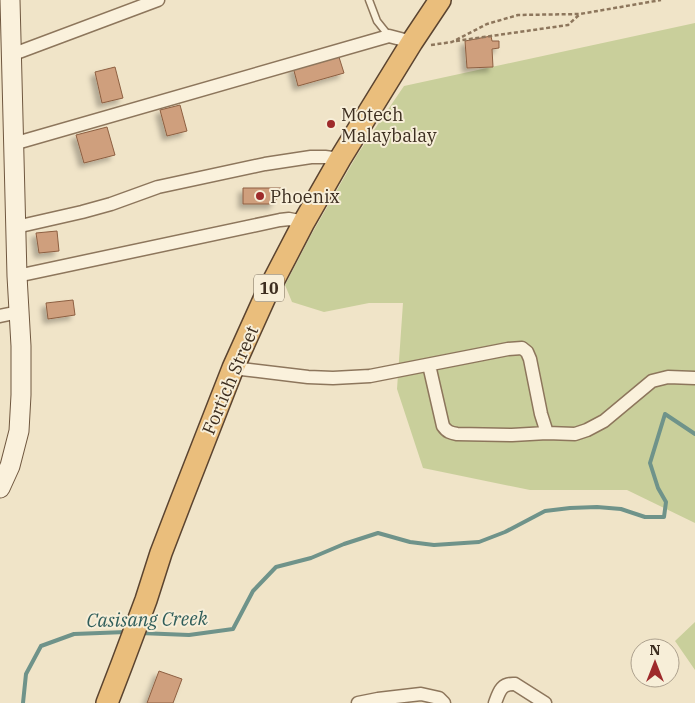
<svg xmlns="http://www.w3.org/2000/svg" width="695" height="703" font-family="'IBM Plex Serif',serif">
	<defs>
		<filter id="shadow"><feDropShadow dx="-4.5" dy="4.5" stdDeviation="2.5" flood-color="#0004"/></filter>
	</defs>
	<rect width="100%" height="100%" fill="#f0e4c8"/>
	<path fill="#c9cf9b" d="M695 23V523L627 490H530L423 468 397 389 403 303H369L324 312 292 302 285 285 311 235 357 155 404 86Z
		M695 622V670L675 641Z"/>
	<g fill="none" stroke-linecap="round" stroke-linejoin="round">
		<path stroke="#6f938a" stroke-width="4" d="M140 633 189 635 233 629 253 591 276 567 311 558 344 544 378 533 410 542 434 545 479 542 505 532 545 511 570 508 597 507 621 509 645 517H664L666 502 658 488 650 463 665 414 695 434
			M23 703 26 674 41 646 74 634 126 632"/>
	</g>
	<path fill="#cf9f7d" stroke="#8d5f41" filter="url(#shadow)" d="M491 36 492 41H499V48L492 49 493 67 467 68 465 41Z
		M338 54 344 73 298 86 293 67Z
		M115 67 123 98 102 103 95 72Z
		M180 105 187 131 167 136 160 110Z
		M107 127 115 155 84 163 76 135Z
		M243 188H281L274 204H243Z
		M57 231 59 251 39 253 36 233Z
		M73 300 75 315 48 319 46 303Z
		M159 671 182 679 173 703H147Z"/>
	<g fill="none" stroke-linecap="round" stroke-linejoin="round">
		<g stroke="#8d765c" stroke-width="9">
			<path id="service" d="M369 0 377 21 389 36"/>
		</g>
		<g stroke="#8d765c" stroke-width="15">
			<path id="minor" d="M11 55 158 0
				M13 144 389 36 412 42
				M16 227 82 212 111 204 158 187 265 164 311 157H325L340 159
				M17 276 280 220 289 219 304 222
				M0 316 19 312
				M429 365 443 426C447 432 451 433 457 434L512 435 547 433
				M233 368 308 377 333 378 370 376 508 349 522 348 527 352 530 359 541 414 547 433 575 434 587 430 604 421 652 381 668 377 695 378
				M358 703 378 699 421 694 439 698 444 703
				M495 703C499 692 501 683 515 684L545 703"/>
		</g>
		<g stroke="#6f573f" stroke-width="21">
			<path id="secondary" d="M0 488 10 466 19 431 21 395V346L17 276 10 0"/>
		</g>
		<g stroke="#5b4430" stroke-width="24">
			<path id="trunk" d="M107 703 122 664 146 600 161 553 181 501 233 368 265 297 304 222 340 159 412 42 440 0"/>
		</g>
		<path stroke="#8d765c" stroke-width="2.5" stroke-dasharray="4 2.5" stroke-linecap="butt" d="M456 41 568 25 580 14
			M431 45 452 42 487 24 518 15 580 14 661 0"/>
		<use href="#service" stroke="#faf1dc" stroke-width="6"/>
		<use href="#minor" stroke="#faf1dc" stroke-width="12"/>
		<use href="#secondary" stroke="#faf1dc" stroke-width="19"/>
		<use href="#trunk" stroke="#eabe7c" stroke-width="21"/>
	</g>
	<g fill="#9e2a2b" stroke="#f7eed8" stroke-width="2">
		<circle cx="331" cy="124" r="5"/>
		<circle cx="260" cy="196" r="5"/>
	</g>
	<g text-anchor="middle" dominant-baseline="central" stroke-width="4" stroke-linejoin="round" paint-order="stroke">
		<rect fill="#f7eed8" stroke="#756857" stroke-width="1" x="254" y="274.5" width="30" height="27" rx="4"/>
		<g font-size="16" font-weight="bold" fill="#3d2e20">
			<text x="269" y="288">10</text>
		</g>
		<g font-size="18" fill="#3d2e20" stroke="#f7eed8" text-anchor="start">
			<text x="341" y="114">Motech<tspan x="341" dy="21">Malaybalay</tspan></text>
			<text x="270" y="196">Phoenix</text>
		</g>
		<g font-size="18" fill="#3d2e20" stroke="#f7eed8">
			<text transform="translate(230 380) rotate(-67)">Fortich Street</text>
		</g>
		<g font-size="19" font-style="italic" fill="#2f5d5a" stroke="#f7eed8">
			<text transform="translate(147 619) rotate(-1)">Casisang Creek</text>
		</g>
	</g>
	<g transform="translate(655 663)"><circle r="24" fill="#f7eed8" stroke="#ada18e"/>
	<path d="M0-4L9 19L0 12L-9 19Z" fill="#9e2a2b"/>
	<text y="-8" font-size="14" font-weight="bold" text-anchor="middle" fill="#3d2e20">N</text>
	</g>
</svg>
